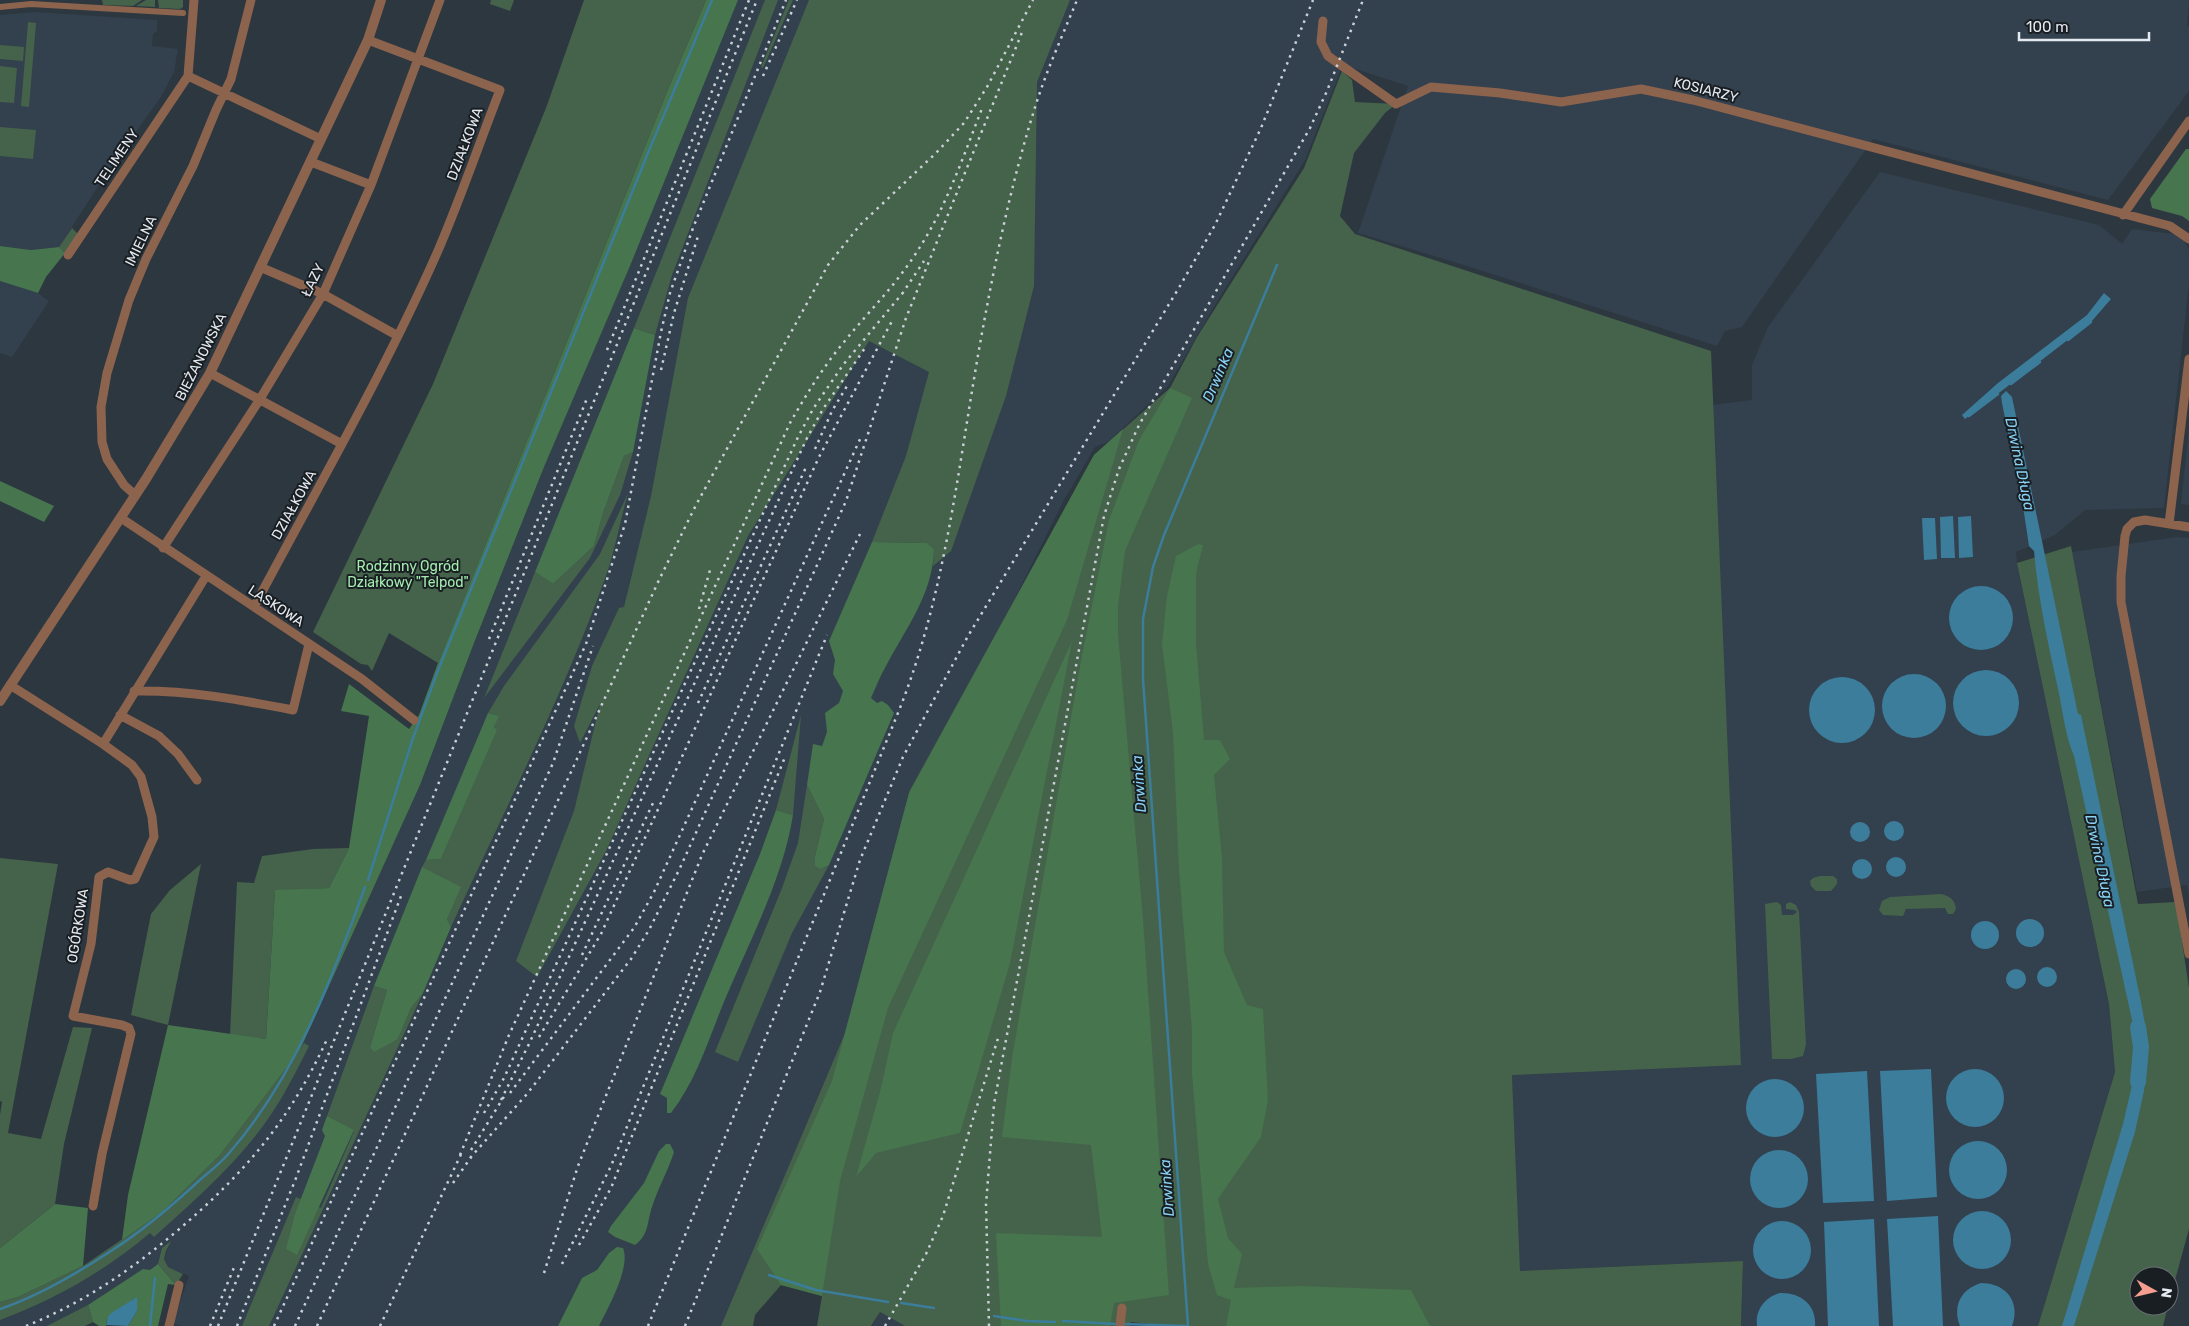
<svg xmlns="http://www.w3.org/2000/svg" width="2189" height="1326" font-family="Rubik,sans-serif">
	<rect width="100%" height="100%" fill="#2d3740"/>
	<path fill="#33404e" d="M738 0H2189L2187 26H2189V91L2108 200 1873 139 1742 327 1725 331 1717 346 1464 265 1358 233 1408 86 1343 65 1305 160 1215 305 1168 386 1108 442 1095 447 1064 500 1002 624 832 1081 723 1326H181L173 1323 189 1276 168 1267 164 1259 169 1245 164 1250 158 1268 53 1326H0V1303L83 1266 146 1222 300 1050 420 785 474 643 544 467 630 266Z
		M35 12 157 20V31L153 34 152 46 178 49 174 72 161 97 111 166 59 247 31 250 0 246V15Z
		M1880 172 2099 225 2122 244 2132 229 2174 234 2183 240 2189 249V283L2164 508 2085 510 2055 535 2016 552 2017 563 2109 1004 2115 1072 2038 1326H1741L1743 1261 1519 1271 1512 1074 1741 1064 1704 406 1752 400V365L1768 327Z
		M0 281 38 293 49 301 12 357 0 353Z
		M2189 427V505L2181 504Z
		M2177 537 2189 538V895L2187 885 2137 892 2072 552Z
		M880 1312 905 1326H872Z"/>
	<path fill="#45624a" d="M102 0H142L133 6 103 5Z
		M146 0H155V7L136 6Z
		M158 0H183V7L180 9 159 8Z
		M491 0H514L510 11 490 4Z
		M584 0H706L666 94 438 663 389 633 372 671 368 665 361 664 313 632 433 384 546 108Z
		M765 0H778L672 275 655 335 634 328Z
		M789 0H793L763 68 761 67Z
		M809 0H1070L1037 82 1034 286 1006 396 951 551 933 566 934 549 927 543 872 542 906 456 929 372 869 341 748 536 606 851 537 977 516 961 574 811 600 704 580 743 574 726 592 666 619 608 624 607 651 496 688 298Z
		M28 22 36 23 29 107 21 106Z
		M0 45 24 47 23 61 0 59Z
		M0 66 17 68 14 103 0 102Z
		M1342 71 1352 80 1355 102 1396 104 1385 113 1354 153 1340 216 1355 234 1711 351 1741 1065 1512 1075 1520 1271 1743 1261 1741 1326H1167L1131 1322 1130 1326H905L880 1312 871 1326H817L822 1296 781 1285 755 1315 753 1326H721L846 1031 910 790 1094 455 1170 388 1197 337 1304 168Z
		M0 127 36 130 33 159 0 156Z
		M72 228 78 234 65 253 59 247Z
		M633 452 620 495 590 558 484 698 535 572 553 584 594 546 603 513 624 456Z
		M628 493C621 518 616 545 608 570 565 692 505 809 451 927L422 867 426 860 441 859 496 730 494 727 498 716 488 713 504 686 600 554Z
		M2071 546 2138 904 2176 902 2189 988V1229L2169 1302V1276H2139V1306H2168L2163 1326H2038L2115 1072 2109 1004 2017 563Z
		M801 715 793 815 776 810Z
		M807 785 824 819 815 856 821 869 829 865 792 933 738 1062 715 1052 782 888 798 843Z
		M349 848 329 888 275 891 266 1039 230 1035 237 882 254 883 262 856 313 849Z
		M0 858 58 864 8 1133 41 1139 73 1027 92 1028 64 1144 55 1204 0 1248V1115L2 1102 0 1101Z
		M201 864 168 1025 131 1015 151 914 170 890Z
		M1820 876H1833L1837 879V884L1831 891H1816L1811 886 1810 881 1813 878Z
		M1941 894C1950 896 1955 900 1956 909L1953 914H1948L1945 908 1906 909 1903 916 1883 915 1879 910 1882 901 1890 897Z
		M1777 902 1781 905 1782 915H1793L1797 912 1795 910 1786 909V904L1790 902 1796 905 1799 912 1806 1044 1803 1056 1791 1059H1772L1765 904Z
		M374 986 387 990 370 1047 398 1039 411 1008 423 993 269 1326H242L296 1197 321 1208 354 1131 327 1116Z
		M304 1043 309 1046C297 1070 285 1094 270 1116 239 1162 195 1200 154 1237L150 1233C105 1271 56 1299 0 1320V1302L18 1297 83 1266 161 1213 220 1155 300 1050Z
		M171 1241 166 1251 164 1259 168 1267 183 1274 176 1285 158 1264 162 1248Z
		M88 1305 93 1322 85 1326H47Z"/>
	<path fill="#46754e" d="M706 0H738L630 266 544 467 474 643 420 785 300 1050 220 1155 161 1213 122 1240 128 1195 168 1025 266 1039 275 890 329 888 349 848 369 716 341 711 349 684 409 729 419 715 438 663 666 94Z
		M2186 149H2189V221L2182 216 2152 208 2150 199Z
		M0 246 31 250 59 247 65 253 46 277 38 293 0 281Z
		M634 328 655 335 633 452 624 456 603 513 594 546 553 584 535 572Z
		M1170 388 1192 398 1125 551 1118 607V634L1143 919 1169 1295 1114 1303 1110 1326H1001L996 1233 1102 1237 1091 1145 1002 1137 1012 1058 1080 666 1109 520 1139 440Z
		M1123 429 1067 620 888 1008 840 1181 822 1296 781 1285 757 1249 832 1081 909 793 1094 455Z
		M0 481 54 506 44 522 0 501Z
		M872 542 927 543 934 549C933 594 906 628 886 666 880 676 876 687 871 698L877 703 882 701 888 705 894 713 829 865 821 869 815 866V856L824 819 807 785 813 744 822 746 827 732 825 713 839 703 843 691 833 674 835 660 829 641Z
		M1198 544 1203 545 1196 574V643L1204 740H1220L1230 759 1214 775 1222 859 1224 952 1247 1005 1263 1009 1268 1100 1261 1137 1218 1199 1228 1238 1242 1254 1234 1288 1300 1286 1411 1290 1430 1326H1226L1231 1300 1217 1295 1208 1264 1192 1074V1031L1179 870 1173 733 1162 644 1167 596 1176 556Z
		M1072 641 1010 963 960 1133 876 1153 856 1177 881 1088 893 1033Z
		M488 713 499 716 494 727 497 730 441 859 426 860Z
		M776 810 793 815C783 878 751 938 726 997 710 1035 697 1080 671 1113H667V1098L660 1094 760 854Z
		M422 867 461 887 447 919 451 927 423 993 411 1008 398 1039 374 1052 370 1047 387 990 374 986Z
		M327 1116 354 1130 297 1255 286 1249 295 1214 325 1136 322 1130Z
		M666 1144H670L674 1152C668 1171 658 1188 652 1207 647 1222 649 1235 635 1245L615 1237 608 1232 611 1226 644 1183 659 1151Z
		M55 1204 88 1208 83 1266 18 1297 0 1302V1248Z
		M617 1247 623 1248C631 1267 608 1308 599 1326H558L582 1278 597 1270 609 1253Z
		M158 1264 176 1285 168 1284 158 1326H128L137 1311 133 1299C124 1310 107 1310 106 1326H99L93 1322 88 1305 143 1269 150 1270Z"/>
	<path fill="#3b7d9b" d="M2104 293 2111 299 2091 322 1965 419 1962 415 1998 383 2087 315Z
		M2006 391 2012 397 2078 714 2081 715 2140 997 2147 1035V1048L2135 1047 2132 1020 2074 756C2065 735 2063 712 2058 689 2048 643 2038 598 2034 551L2029 546 2024 513 2002 403 2001 396Z
		M1953 516 1955 558H1941L1940 517Z
		M1971 516 1973 557 1959 558 1958 517Z
		M1922 518H1935L1937 559 1924 560Z
		M1949 618a32 32 0 1 1 64 0a32 32 0 1 1-64 0Z
		M1953 703a33 33 0 1 1 66 0a33 33 0 1 1-66 0Z
		M1882 706a32 32 0 1 1 64 0a32 32 0 1 1-64 0Z
		M1809 710a33 33 0 1 1 66 0a33 33 0 1 1-66 0Z
		M1884 831a10 10 0 1 1 20 0a10 10 0 1 1-20 0Z
		M1850 832a10 10 0 1 1 20 0a10 10 0 1 1-20 0Z
		M1886 867a10 10 0 1 1 20 0a10 10 0 1 1-20 0Z
		M1852 869a10 10 0 1 1 20 0a10 10 0 1 1-20 0Z
		M2016 933a14 14 0 1 1 28 0a14 14 0 1 1-28 0Z
		M1971 935a14 14 0 1 1 28 0a14 14 0 1 1-28 0Z
		M2037 977a10 10 0 1 1 20 0a10 10 0 1 1-20 0Z
		M2006 979a10 10 0 1 1 20 0a10 10 0 1 1-20 0Z
		M2146 1060 2144 1091 2135 1132 2074 1326H2062L2123 1124 2135 1072 2134 1061Z
		M1946 1098a29 29 0 1 1 58 0a29 29 0 1 1-58 0Z
		M1931 1069 1937 1197 1887 1201 1880 1071Z
		M1867 1071 1874 1201 1823 1203 1816 1074Z
		M1746 1108a29 29 0 1 1 58 0a29 29 0 1 1-58 0Z
		M1949 1170a29 29 0 1 1 58 0a29 29 0 1 1-58 0Z
		M1750 1179a29 29 0 1 1 58 0a29 29 0 1 1-58 0Z
		M1953 1240a29 29 0 1 1 58 0a29 29 0 1 1-58 0Z
		M1938 1216 1943 1326H1893L1887 1219Z
		M1874 1219 1879 1326H1828L1824 1222Z
		M1753 1250a29 29 0 1 1 58 0a29 29 0 1 1-58 0Z
		M1981 1283C2006 1283 2021 1302 2012 1326H1960C1952 1306 1961 1289 1981 1283Z
		M1780 1293C1800 1292 1817 1305 1815 1326H1757C1755 1310 1765 1297 1780 1293Z
		M137 1297V1311L128 1326 106 1325 108 1317 111 1313Z"/>
	<g fill="none" stroke-linecap="round" stroke-linejoin="round">
		<path stroke="#3b7d9b" stroke-width="2.5" d="M2068 340 2091 322
			M2011 384 2040 362
			M1969 416 1998 394
			M368 880 412 741 437 673 648 153 712 0
			M769 1275 816 1290 888 1302
			M901 1303 934 1308
			M0 1309C39 1296 76 1274 111 1251 144 1230 173 1205 202 1178 212 1170 222 1162 230 1152 296 1076 331 980 365 887
			M994 1316 1027 1321 1055 1322
			M1063 1321 1116 1324
			M1123 1324 1188 1326
			M150 1326 155 1278
			M1188 1326 1143 679V619L1153 567 1164 535 1277 265"/>
		<path stroke="#3b7d9b" stroke-width="16" d="M2138 1082 2141 1047 2138 1027"/>
		<path stroke="#8c634d" stroke-width="6" d="M0 7 31 4 183 13"/>
		<path stroke="#8c634d" stroke-width="9" d="M1323 21 1321 42 1328 56 1396 104 1431 87 1500 93 1561 102 1641 89 1693 100 2170 226 2189 239
			M188 76 321 139
			M311 162 371 185
			M2123 215 2189 121
			M68 255 188 76 194 0
			M260 267 323 294 398 336
			M210 373 342 444
			M135 495 124 485 107 459 102 442 101 407 107 373 129 300 146 259 193 166 216 110 231 79 251 0
			M121 518 362 679 414 720
			M2169 524 2189 359
			M2189 527 2145 520 2134 522 2127 529 2125 536 2121 576V602L2189 954
			M163 548 260 399 323 294 371 185 440 0
			M254 607C316 490 383 375 437 253 460 200 479 144 500 90L368 40
			M10 685 103 744 132 765 141 777 152 817 154 837 135 879 130 880 108 872 99 877 91 944 73 1016 122 1025 129 1028 131 1034 102 1154 93 1206
			M134 691C188 690 241 700 293 710L309 644
			M120 715 159 736 178 754 197 780
			M103 744 206 576
			M169 1326 179 1285
			M1120 1326 1122 1308"/>
		<path stroke="#8c634d" stroke-width="10" d="M0 701 146 479 210 373 368 40 381 0"/>
		<path stroke="#cad0d7" stroke-width="2.5" stroke-dasharray="2.5 5" stroke-linecap="butt" d="M763 76 797 0
			M902 294 924 261
			M607 350 749 0
			M661 370 674 313 699 233
			M815 449 832 411 847 386
			M699 609 710 570
			M489 639 588 396
			M698 703 807 465
			M582 955 653 803
			M539 1037 601 934 819 457 892 321
			M510 1093 634 928 654 892 861 437
			M501 1100 529 1044 807 438 823 409 865 348
			M484 1113 504 1078 798 437 813 409 843 365 906 289
			M471 1150 505 1095
			M460 1155 509 1035 790 423C806 395 823 367 844 342 869 311 897 284 918 250 947 206 964 154 983 106
			M470 1158 527 1094 631 959 649 930 680 868 846 501 906 318 1023 30
			M453 1183 474 1153
			M579 1245 611 1188 785 757
			M562 1264 611 1166 827 635
			M544 1273 578 1166 702 855 860 534
			M26 1326C83 1303 131 1270 177 1231 245 1173 291 1119 328 1037
			M210 1326 235 1265
			M218 1326 757 0
			M237 1326 296 1178 401 896
			M274 1326 586 644 625 524 661 332 670 293 693 228 786 0
			M295 1326 553 763 593 646
			M317 1326 659 580 696 505 828 265 860 225 936 153 964 123 987 87 1033 0
			M380 1326 463 1150
			M648 1326 900 708C946 591 958 467 980 344 995 261 1012 178 1038 98 1049 65 1064 32 1077 0
			M685 1326 820 992 860 860 903 757 968 636 1180 286 1215 225 1261 128 1313 0
			M885 1326 926 1254 943 1216 999 1035
			M989 1326 986 1204 994 1104 1104 516 1119 469 1139 425 1310 128 1327 91 1363 0"/>
	</g>
	<g text-anchor="middle" dominant-baseline="central" stroke-width="4" stroke-linejoin="round" paint-order="stroke">
		<g font-size="14" fill="#e3e9ef" stroke="#191e22">
			<text transform="translate(1706 90) rotate(14)">KOSIARZY</text>
			<text transform="translate(465 144) rotate(-69)">DZIAŁKOWA</text>
			<text transform="translate(117 158) rotate(-56)">TELIMENY</text>
			<text transform="translate(141 241) rotate(-64)">IMIELNA</text>
			<text transform="translate(313 280) rotate(-64)">ŁAZY</text>
			<text transform="translate(201 357) rotate(-63)">BIEŻANOWSKA</text>
			<text transform="translate(294 505) rotate(-61)">DZIAŁKOWA</text>
			<text transform="translate(276 606) rotate(33)">LASKOWA</text>
			<text transform="translate(78 926) rotate(-81)">OGÓRKOWA</text>
		</g>
		<g font-size="14" fill="#a4ecaf" stroke="#191e22">
			<text x="408" y="566">Rodzinny Ogród<tspan x="408" dy="16">Działkowy "Telpod"</tspan></text>
		</g>
		<g font-size="15" font-style="italic" fill="#87d1f4" stroke="#191e22">
			<text transform="translate(1218 375) rotate(-67)">Drwinka</text>
			<text transform="translate(2020 464) rotate(78)">Drwina Długa</text>
			<text transform="translate(1139 784) rotate(-94)">Drwinka</text>
			<text transform="translate(2100 861) rotate(78)">Drwina Długa</text>
			<text transform="translate(1167 1188) rotate(-94)">Drwinka</text>
		</g>
	</g>
	<g transform="translate(2154 1291) rotate(98)"><circle r="24" fill="#191e22" stroke="#6a6f74"/>
	<path d="M0-4L9 19L0 12L-9 19Z" fill="#f59d8f"/>
	<text y="-8" font-size="14" font-weight="bold" text-anchor="middle" fill="#e3e9ef">N</text>
	</g>
	<path d="M2019 32v8h130v-8" fill="none" stroke="#e3e9ef" stroke-width="2.5"/>
	<text x="2026" y="32" font-size="15" fill="#e3e9ef" stroke="#191e22" stroke-width="4" paint-order="stroke">100 m</text>
</svg>
